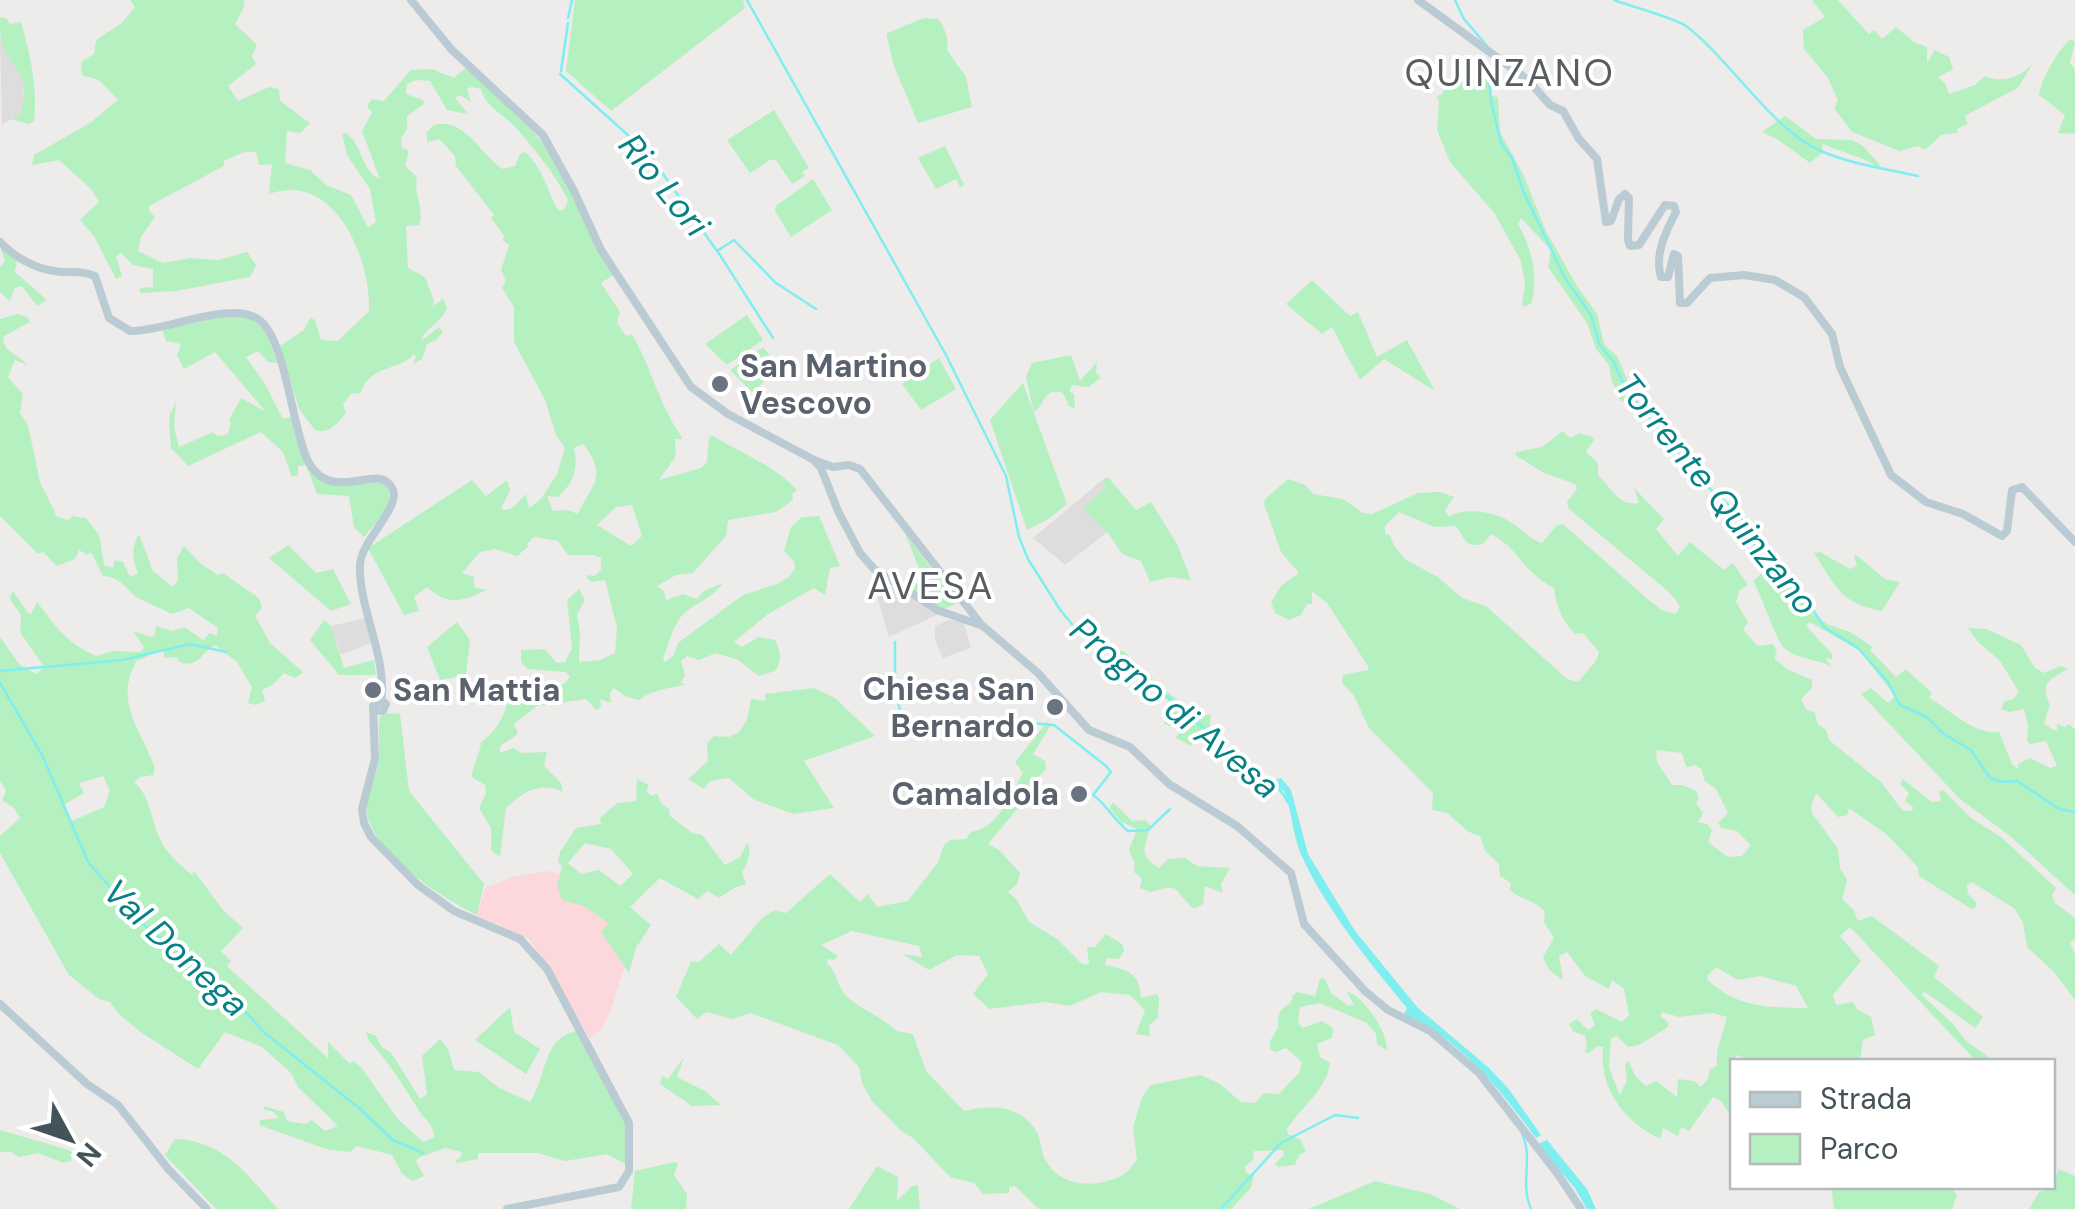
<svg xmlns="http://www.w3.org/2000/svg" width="2075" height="1209" font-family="'DM Sans',sans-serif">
	<rect width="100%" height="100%" fill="#eeebeb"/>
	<path fill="#dfdcde" d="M0 41 22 75 24 100 21 113 2 125Z
		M1106 477 1124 519 1065 565 1033 538Z
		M885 577 939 614 889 637 876 592Z
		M366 618 371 643 341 655 331 626Z
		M949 620 964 623 971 648 943 658 935 640V626Z"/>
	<path fill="#fcd7db" d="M549 871 567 876 630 949 611 1009 601 1030 590 1038 529 939 477 916 485 888 512 877Z"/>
	<path fill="#b5f0c1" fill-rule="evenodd" d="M130 0H244V7L235 24 257 45 252 56 256 64 228 86 238 101 269 87 279 89 280 101 310 123 300 133 287 131 285 163 310 170 326 185 351 195 368 227 376 222 370 189 347 155 342 134 346 133C363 145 361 171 380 179L362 131 372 113 367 106 372 99 384 101 411 70 432 69 454 78 466 68 527 124 551 153 615 274 601 283 620 312 617 323 626 336 632 334C650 365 660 406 681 436L682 439H675L676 456 659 480 701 468 707 462 709 437 713 436C741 453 775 466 797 490L792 494 793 500 776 512 728 520 726 536 693 573 676 575 657 586 664 591 666 600 683 594 697 599 704 591 723 583C713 596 703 600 691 608 672 620 671 641 663 658L665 662 674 655 678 643 743 595 777 584 789 577 795 568 794 561 784 551 791 527 802 517 819 516 840 566 830 568 825 595 814 588 768 614 734 642 742 647 759 637 775 640C781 649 782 663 775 671L759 676 738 660 716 653 699 660 687 656 681 661 685 675 681 682 685 685C668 688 652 690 639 700L627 697 613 688 610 694 611 703 600 699 601 707 596 710 586 699 537 706 514 724 518 734 500 746V753L513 748 522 753 547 752 544 766 561 783 563 792C538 781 524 792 506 808L500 857 491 850V828L479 808 486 793 485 785 472 777C472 764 480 756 481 742 502 728 506 708 513 685L516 701 521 704C528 689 547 683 564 684L570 677 566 672 528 669 521 662V650L545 649 557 663 565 662 572 648 567 600 579 589 585 600 577 614 580 634 579 662 600 660 615 653 617 628 605 580 593 582 587 579V575L595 576 601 570V558L594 555H568L558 541 534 537 527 544 528 547 517 556 495 549 480 552 462 573 474 577V587L486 590C464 601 448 607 427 587L414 597 419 611 404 615 368 548 472 480 486 496 507 480 510 490 501 509C513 513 519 500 526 494L529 508 541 499 557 474 565 448 556 435 545 400 514 342V307L502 288 506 281 501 270 509 245 502 240 505 237 491 218 494 215 456 166 455 156 439 139 427 142V132L434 125C465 116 481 156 503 169L515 166 520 154 525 152C543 168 547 190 558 210H564L568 200C555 174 536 151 517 129 506 116 484 106 481 89L471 87 467 89 471 102 460 95 455 98 468 114 447 110 430 81 416 80 407 84 406 94 423 100 424 104 407 116V129L401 138 402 148 409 151 405 166 417 177C413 195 425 209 419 225L406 226 408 268 425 277 434 301 433 306 443 299 447 307C442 323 426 327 421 341L439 327 443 332 436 340 427 344 422 359 413 364 416 356 414 354C399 372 369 364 361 393L351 394 343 404 346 413C337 424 329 434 315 430L299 409 280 346 304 330 310 318 315 320 321 340 338 341 369 311C371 259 335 170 269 194L272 164 259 165 256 152H244L224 161V166L149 206V211L155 217 141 237 138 251 163 263 190 258 218 260 247 252 256 265 250 277 176 291 142 293 139 292 141 288 153 287V269L133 265 121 253 116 257 122 276 116 279 94 236 80 220 99 202 91 189 59 160 32 165 34 155 90 123 118 100 99 80 82 75 81 62 94 54 96 40 122 23 135 7ZM583 444C610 478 590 485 578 514L568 510 553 511 547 496 557 497C573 486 579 467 574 448ZM632 505 642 536 631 546 597 525 616 507Z
		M575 0H743L745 8 611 111 566 71Z
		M1812 0H1838L1866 31 1869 34 1874 30 1882 39 1896 27 1914 42 1927 47V63L1935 50 1949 57 1953 69 1938 77 1945 83 1949 94 1975 85 1985 76C2003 84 2021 77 2033 63L2018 88 1968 114 1965 117 1968 124 1957 129 1958 133 1941 135 1925 150 1918 146 1900 151 1852 132 1834 108 1838 101 1828 78 1804 49 1803 30 1825 17Z
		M0 17 6 18 10 24 21 22C30 54 38 87 34 121L28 124 11 119 21 113C31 73 13 72 1 42 0 36 0 24 0 17Z
		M924 18 938 19C945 27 949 40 947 50L966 77 972 107 918 123 894 66 887 37V33Z
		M2071 39 2075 42 2070 63 2075 69V134L2058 133 2065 115 2039 95C2040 81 2059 48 2071 39Z
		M1451 79H1491V96L1498 97 1500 132 1523 174 1545 229 1577 286 1597 314 1604 344 1617 356 1634 395 1628 403 1620 400 1611 379 1609 365 1596 349 1587 323 1548 267 1551 250 1521 218 1518 224C1532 249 1538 273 1532 302L1525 307 1522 304 1525 284 1521 261 1495 214 1450 162 1437 130 1439 101 1436 96 1441 95Z
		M774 110 809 168 802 172 805 176 792 184 776 160H770L750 173 727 140Z
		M1785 116 1816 139 1852 140 1863 146 1880 165 1878 168C1861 155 1841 153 1823 144L1821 154 1810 163 1777 139 1762 132Z
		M945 146 964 185 960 187 956 179 936 189 918 158Z
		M813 179 832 210 791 237 775 211 776 206Z
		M0 246 17 260 15 272 47 300 37 306 22 286 15 288 10 301 0 292V267L5 261Z
		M1312 280 1350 316 1358 312 1377 357 1407 340 1435 391 1384 359 1360 380 1332 327 1322 334 1286 304Z
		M17 314 27 317 30 322 4 336C0 352 20 354 27 365L15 360 8 377 23 394 20 413 28 425 40 482 57 517 69 520 72 516 86 518 99 535 104 565 113 568 115 560 123 562 130 577 138 573C132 558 131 548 139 534L153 571 173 587 178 580 177 558 184 546 201 564 218 575 223 573 259 598 262 608 255 616 270 643 303 672 295 678 284 673 272 685 262 690 265 701 256 705 248 703 252 687 237 662 215 645C201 652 200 667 181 663L176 657 165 658 163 650C153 651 148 658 137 660 113 702 141 729 155 768L153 775 140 777 134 782C151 796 151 821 160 839 166 853 181 866 192 875L194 871 223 910 243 928 221 951 231 961 227 966 328 1058V1042L350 1064 353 1061 361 1067 397 1118 423 1142 434 1137C433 1122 425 1121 418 1109 403 1085 389 1062 369 1041L366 1032 376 1036 381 1046 392 1054 420 1099 427 1094 422 1056 440 1039 448 1049 454 1070 479 1072 499 1088 530 1102C547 1077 542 1037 577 1031L627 1126V1165L607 1154 565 1161 538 1153H478V1159L457 1163 455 1161 460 1158 462 1152 445 1148 418 1158 416 1162 424 1176 413 1181 402 1174 392 1155 357 1146 351 1152 329 1150 259 1125 260 1120 279 1118 274 1112 265 1110 263 1106 284 1112 287 1121 306 1124 312 1120 325 1131 338 1126 298 1087 291 1073 262 1047 225 1032 198 1069 139 1031 118 1013 110 1002 99 999 69 975 0 853V836L20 818 14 808 2 800 6 791 0 780V637L19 664 36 674 44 667 20 632 21 615C17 606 5 601 13 591L28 613 31 614 37 602C58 628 62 640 96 656L113 651 141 652 144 647 133 631 150 637 155 635 156 626 173 631 184 627 203 640 210 633 217 636 218 628 189 608 172 614C162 609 148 603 140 599 126 591 121 576 103 576L91 552 87 555 79 550 75 559 57 566 43 552 38 554 0 516V319ZM103 776 110 791 104 807 70 822 65 804 84 793 79 783Z
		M243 315C267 326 270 338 277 363L268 362 258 351 246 357 265 384 283 419 293 416C314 491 308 484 383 482 401 500 376 522 364 537L354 527 349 496 317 494 306 465 298 466V475L292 477 283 452 261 432 188 466 171 448 169 417 176 401 174 427 179 447 213 432 217 436 227 435 231 425 229 420 241 398 266 412 215 352 184 369 177 355 181 344 166 341 162 330 225 316Z
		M747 315 763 340 727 365 705 344Z
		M763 347 780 368 752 392 730 370Z
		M1071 355 1080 381 1097 362 1096 373 1101 378 1088 387 1072 385 1069 391 1074 394 1075 409 1069 406 1063 393C1047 387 1045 401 1036 411L1033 410 1026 377 1032 363Z
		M939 358 956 389 921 410 902 384Z
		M1023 383 1067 504 1050 518 1027 530 990 420Z
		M1563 431 1570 438 1579 433 1593 437 1594 440 1586 452 1598 463V475C1612 488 1618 507 1639 503L1634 488 1664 519 1656 529 1678 556 1690 542 1724 570 1733 563 1748 585 1740 590 1736 602 1748 622 1743 630 1758 646 1773 644 1777 651 1774 658 1787 669 1812 680V688L1801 699 1806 709 1815 713 1817 723 1826 730 1829 740 1881 782 1902 810 1910 811 1914 808 1905 801 1909 793 1900 784 1903 779 1932 802 1941 801 1939 791 1943 790 1971 818 2001 837 2056 888 2052 895 2055 903 2075 918V939L2070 943 2075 954V1000L2054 972 2027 947 2023 923 2015 909 1972 882 1967 884 1968 894 1977 903 1974 909 1970 908 1919 876 1918 867 1886 834 1849 808 1847 815 1838 817 1816 793 1811 807 1812 813 1838 849 1840 868 1847 880 1842 899 1854 910 1858 921 1872 916 1939 966 1934 977 1983 1017 1975 1028 1928 994 1923 992 1922 995 1954 1025 1965 1040 1994 1061H1976L1850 927 1840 936 1861 961 1833 995 1836 1005 1853 1002 1857 1009 1871 1017 1875 1035 1863 1040 1860 1061H1755L1737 1055 1732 1063V1118L1721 1101 1713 1097 1689 1131 1681 1127 1678 1136 1663 1128 1661 1139C1624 1122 1599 1089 1603 1047L1598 1046 1589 1053 1585 1052 1587 1045 1585 1036 1573 1031 1569 1024 1577 1019 1588 1030 1595 1025 1590 1014 1596 1009 1622 1022 1629 1015 1624 989 1612 980 1609 989 1585 976 1567 952 1559 956 1563 980 1549 970 1543 957 1554 938 1544 922 1545 911C1532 899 1519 899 1510 890L1511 883 1500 876 1499 864 1485 851 1480 836 1469 832 1447 813 1432 810 1433 793 1369 728 1354 696 1342 683 1343 675 1368 670V666L1327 603 1312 591V604H1307L1301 615 1289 620 1275 613 1271 602 1281 586 1299 573 1281 552 1264 504 1265 499 1288 479 1305 485 1313 494 1343 499 1363 513 1372 514 1418 493 1440 492 1454 497 1445 510 1449 517C1463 507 1494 511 1509 521 1521 528 1529 539 1542 543L1556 526 1563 524 1650 601 1662 610 1676 614 1680 606 1669 592 1569 509 1567 502 1577 489 1575 484 1544 473 1515 455 1516 452 1542 447ZM1399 512 1434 527 1455 526C1464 534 1464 551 1484 543L1491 534C1520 549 1521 571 1554 588 1556 605 1562 621 1575 634L1583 633 1599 652 1596 661 1578 682 1567 679 1486 606 1462 598 1438 577 1406 560 1394 546 1390 535 1385 534V526ZM1656 750 1682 753 1686 767 1695 765 1701 769 1705 781 1716 789 1728 813 1718 823 1721 828 1737 831 1751 845 1742 856 1728 857 1708 842 1712 830 1707 824 1698 822 1703 813 1696 803 1699 799 1696 791 1683 785H1672L1657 762ZM1716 967 1738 980 1760 976 1796 986 1808 1008C1768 1007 1739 1009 1708 980L1707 976ZM1662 1012 1679 1017 1713 1013 1727 1017 1717 1052V1066L1710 1069 1708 1079 1701 1087 1694 1081 1678 1079 1677 1097 1656 1081 1646 1086 1636 1077 1628 1061 1625 1064 1627 1080 1620 1095 1609 1068 1611 1038 1617 1036 1628 1047 1639 1045 1668 1027V1022L1660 1016Z
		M1108 477 1136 510 1151 502 1177 544 1191 580 1170 577 1150 582 1141 561 1122 554 1108 533 1083 509 1106 487 1103 482Z
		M905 534 958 603 941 610 908 588 924 580Z
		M288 545 316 573 333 569 351 604 331 611 269 558Z
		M1820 552 1850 569 1857 566 1854 555 1859 557 1885 579 1900 582 1882 611C1840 604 1835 585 1814 553Z
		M1767 569 1799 592 1809 610 1827 624 1850 632 1873 647 1870 650 1896 677 1906 669 1932 693 1929 698C1951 710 1973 735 1999 732L2012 764 2018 769V764L2030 758 2050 768 2057 766 2046 741 2030 744 2027 741 2028 726 2024 709 2009 712 2001 709 2005 701 2013 699 2019 692 2000 661 1978 642 1968 628 1986 629 2021 645 2035 668 2044 673 2061 666 2068 669C2051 679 2039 682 2050 705L2044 723 2053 730H2057V724L2065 727 2069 724 2075 729V895L2010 836 1960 799 1861 694 1871 688 1888 703 1895 696 1860 651 1810 622 1806 626 1832 654V659L1825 658 1832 667C1818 659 1797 659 1785 649 1776 641 1762 596 1753 581Z
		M324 620 331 626 344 668 374 660 376 675H339L310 640Z
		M457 622 470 640 466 675 440 680 427 647Z
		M1112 646 1126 653 1163 689 1201 717 1211 714 1209 734 1198 733 1191 746 1176 738 1181 729 1164 724 1172 704 1139 675 1133 680 1122 672 1106 670 1118 654Z
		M814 688 835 698 875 736 804 761 834 808 793 814 753 799 729 778 710 781 704 789 688 779 708 761 707 743 714 736 729 737 739 732 747 720 751 699 765 701V694Z
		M388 713 400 714 409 791 484 884 477 915C444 899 377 856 368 817 363 800 375 781 378 764 381 748 377 732 380 716Z
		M1047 722 1051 725 1033 754 1045 761 1046 769 1020 796 1018 808 988 844 999 850 1020 873 1017 884 1008 892 1017 900 1029 922 1057 939 1082 964H1089L1087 947H1095L1106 934 1122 944 1124 951 1119 959 1107 958 1105 965C1127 969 1140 973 1141 998L1157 994 1159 998 1158 1018 1149 1025 1150 1036 1136 1034 1145 1010 1130 995 1101 992 1070 1006 1046 1002 989 1009 973 994 988 974 979 956 957 955 929 970 902 954 922 957 919 946 852 931 821 945 838 956 834 960 828 959 827 963C837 973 836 981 843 992 852 1006 884 1017 896 1031L913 1034 926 1071 964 1111C990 1105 1018 1104 1035 1129 1041 1137 1040 1150 1045 1159 1059 1187 1095 1189 1121 1176 1127 1173 1132 1166 1137 1160L1133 1127 1142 1097 1151 1085 1201 1075 1220 1084 1241 1102 1255 1103 1264 1093 1279 1094 1299 1073 1302 1062 1286 1048 1275 1052 1270 1049V1041L1278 1028C1277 1015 1279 1009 1291 1003L1293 995 1297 992 1315 996 1320 979 1324 978 1332 994 1349 1006 1354 1004 1346 991C1365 997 1387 1031 1387 1051L1377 1044 1376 1034 1367 1023 1320 1003 1300 1007 1298 1022 1302 1028 1322 1021 1333 1028 1332 1038 1317 1044 1320 1057 1330 1063C1327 1089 1301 1107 1287 1129L1288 1134 1301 1140 1306 1152 1299 1155 1295 1165 1278 1167 1275 1164 1284 1155 1283 1150 1254 1151 1253 1160 1245 1167 1246 1173 1254 1175 1251 1188 1231 1209H1039L1015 1186 1009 1187V1193L983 1194 974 1183 950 1177 913 1138 900 1130 872 1101 862 1083 859 1067 838 1045 750 1013 733 1019 706 1012 697 1019 676 997 691 961 699 962 719 944 731 955 762 918 775 910 786 913 830 874 860 902 868 894 877 907 908 901 938 862 944 845 950 840 966 839 971 832C999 828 1010 795 1023 773L1015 762Z
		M637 779 649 785 646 792 653 796 657 793 661 803 669 809 670 816 692 833 702 835 725 865 740 857 747 843C753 849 747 865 742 872L746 884 734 888 719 898 708 891 698 899 660 878 630 907 651 925 636 948 629 973 601 932 608 923 584 906 562 900 557 885 562 866 558 862 560 852 576 828 601 824 600 818 617 803 636 801ZM585 843 611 849 633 874 620 886 599 870 581 874 568 863Z
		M1113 802 1132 821 1145 820 1150 825C1148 846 1134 853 1159 868L1168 859 1185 858 1197 866 1230 868 1221 884 1223 893 1205 886 1203 904 1194 909C1171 888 1182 883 1150 892L1140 888 1142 879 1134 872 1135 863 1129 850 1137 829 1121 822 1110 808Z
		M510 1007 514 1032 540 1049 526 1074 475 1040Z
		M684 1057 677 1077 705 1091 721 1105 692 1106 660 1084 662 1076 668 1079Z
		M0 1130 72 1151 71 1161 64 1163 38 1153 19 1157 11 1152H0Z
		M175 1139C223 1140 249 1176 278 1209H216L165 1155Z
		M674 1162 678 1163 674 1175 687 1194 686 1209H631L635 1171Z
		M877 1166 898 1177 897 1201 912 1186 918 1185 920 1209H849Z
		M2059 1169 2075 1176V1209H2029L2039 1192 2052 1186Z
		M1375 1181 1430 1194 1460 1209H1309Z
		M1828 1187H1949L1957 1194 1952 1209H1834L1832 1192Z"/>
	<path fill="#7feef0" d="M1281 778 1291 790 1308 854 1355 931 1418 1008 1488 1067 1508 1088 1541 1135 1536 1138C1499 1088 1462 1041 1404 1014L1407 1008C1371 965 1322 904 1300 852 1292 832 1292 811 1284 791L1270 781Z
		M1547 1140 1587 1189 1596 1209H1587L1575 1188 1537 1144Z"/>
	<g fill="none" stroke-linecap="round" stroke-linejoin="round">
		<path stroke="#7feef0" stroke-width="2.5" d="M747 0 946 355 1006 476 1019 537 1028 559 1061 611 1077 630 1112 650 1252 769C1268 779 1280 785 1288 803
			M1455 0 1464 19 1487 46
			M1614 0C1630 6 1675 18 1686 26 1730 59 1772 130 1821 151 1850 164 1887 169 1918 176
			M568 18 572 0
			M1488 65 1491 101 1501 143 1512 158 1524 193 1565 278 1591 315 1599 344 1613 361 1626 389 1702 482 1739 514 1754 545 1770 568 1801 591 1824 627 1858 648 1888 682 1900 705 1927 717 1944 734 1971 750 1990 778 2002 782 2017 781 2059 809 2075 812
			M561 71 568 23
			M560 74 649 154 717 251 734 240 776 283 816 309
			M718 252 773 338
			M895 642V691L904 726C937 730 967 735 999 725
			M0 671 122 660 190 644 226 652
			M0 683 43 757 88 862 143 924 178 952 206 969 265 1033 359 1108 393 1140 423 1153
			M1030 723 1054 725 1106 766 1111 772 1093 795C1107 805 1114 820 1128 831L1148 830 1170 809
			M1522 1134C1534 1160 1519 1181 1531 1209
			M1221 1209 1281 1143 1335 1115 1358 1118"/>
		<path stroke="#bacbd4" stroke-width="8" d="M411 0 451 49 543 135 574 191 601 250 691 387 728 414 814 460 833 467 849 465 860 469 980 623
			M1418 0 1528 80 1550 105 1563 111 1579 139 1597 159 1606 222 1611 221 1619 199 1625 194 1629 198 1628 240 1630 246 1639 245 1665 205 1674 206 1676 212C1666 231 1654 255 1661 277H1668L1674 254 1678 256 1680 303H1687L1710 278 1744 275 1775 280 1804 297 1832 334 1840 367 1891 475 1926 502 1963 514 2002 536 2007 531 2012 490 2022 487 2075 542
			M0 242C17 259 37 270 61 272 73 272 83 271 95 276L109 318 130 331C164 332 230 300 258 319 286 337 292 430 308 461 333 508 381 458 393 490 400 508 362 540 360 564 358 608 388 658 381 700L386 704 383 711 375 710
			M814 460 821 468 838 511 860 553 874 569 937 610 983 626 1038 673 1089 730 1130 747 1169 784 1237 826 1291 873 1304 924 1365 991 1388 1010 1430 1031 1479 1073 1557 1173 1581 1209
			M381 700 373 706 375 759 362 809 364 823 371 837 418 885 454 911 520 939 547 969 629 1123V1171L619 1187 507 1209
			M0 1004 87 1084 118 1105 169 1170 207 1209"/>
	</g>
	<g fill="#6b7280" stroke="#fff" stroke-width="4">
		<circle cx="720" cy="384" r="10"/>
		<circle cx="373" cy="690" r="10"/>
		<circle cx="1055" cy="707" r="10"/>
		<circle cx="1079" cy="794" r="10"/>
	</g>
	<g text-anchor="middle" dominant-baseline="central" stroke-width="8" stroke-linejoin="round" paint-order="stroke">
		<g font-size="32" font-weight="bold" fill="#5b616d" stroke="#fff" text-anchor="start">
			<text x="740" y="366">San Martino<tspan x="740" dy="37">Vescovo</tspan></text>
			<text x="1035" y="689" text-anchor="end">Chiesa San<tspan x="1035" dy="37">Bernardo</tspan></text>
			<text x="393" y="690">San Mattia</text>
			<text x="1059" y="794" text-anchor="end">Camaldola</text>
		</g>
		<g font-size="35" font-style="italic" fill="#078284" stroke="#fff">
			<text transform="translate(664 185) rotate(51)">Rio Lori</text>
			<text transform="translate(1717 494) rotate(51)">Torrente Quinzano</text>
			<text transform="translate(1175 708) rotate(40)">Progno di Avesa</text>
			<text transform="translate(176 948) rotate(43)">Val Donega</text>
		</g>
		<g font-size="38" letter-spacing="2.5" fill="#585d60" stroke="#fff">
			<text x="1510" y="73">QUINZANO</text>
			<text x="931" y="586">AVESA</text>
		</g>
	</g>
	<rect x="1730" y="1059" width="325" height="130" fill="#ffffff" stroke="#b4babd" stroke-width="2.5"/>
	<rect x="1750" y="1092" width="50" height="15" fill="#bacbd4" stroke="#b4babd" stroke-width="2.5"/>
	<text x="1820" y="1109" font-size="30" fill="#435359">Strada</text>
	<rect x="1750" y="1134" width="50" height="30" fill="#b5f0c1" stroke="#b4babd" stroke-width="2.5"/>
	<text x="1820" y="1159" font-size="30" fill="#435359">Parco</text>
	<g transform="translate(70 1139) rotate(130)" stroke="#ffffff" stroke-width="8" paint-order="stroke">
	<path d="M0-8L18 38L0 25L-18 38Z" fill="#435359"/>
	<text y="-15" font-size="28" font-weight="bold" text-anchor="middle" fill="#435359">N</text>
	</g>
</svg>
